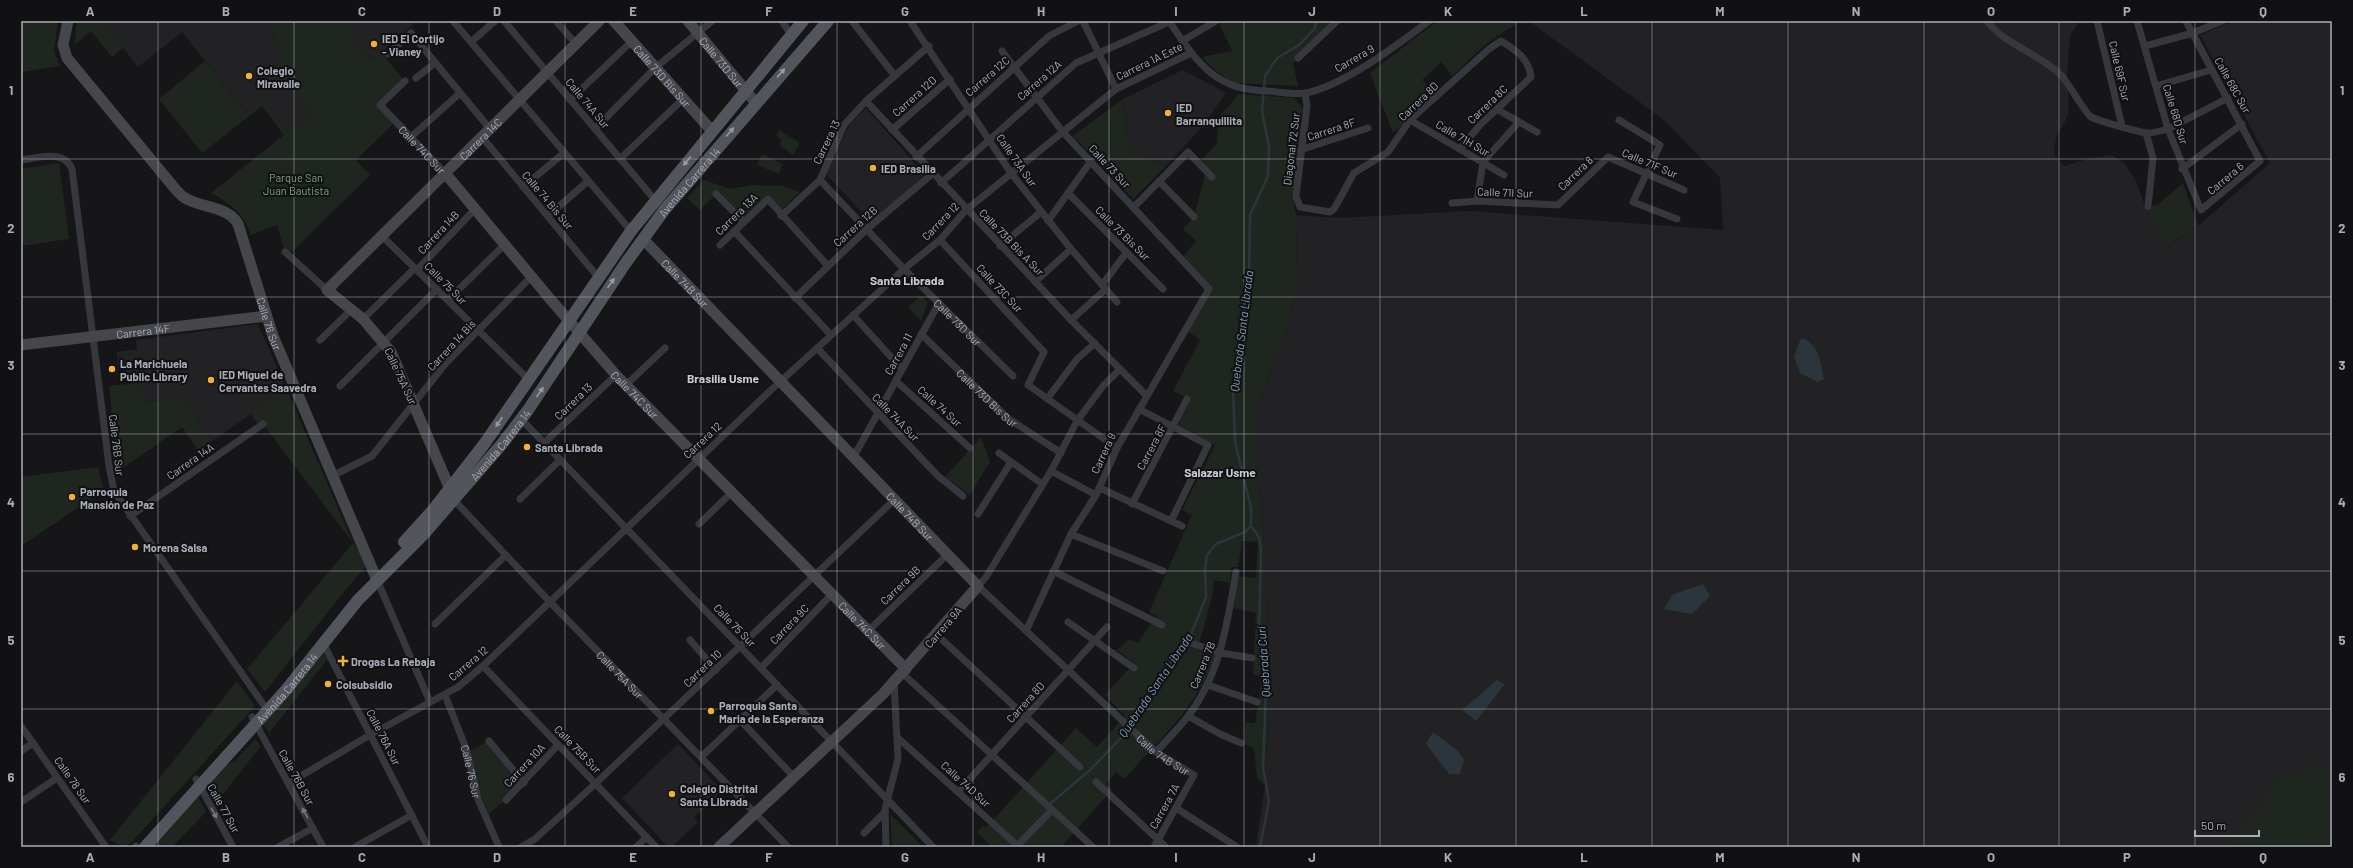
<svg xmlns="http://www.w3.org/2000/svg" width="2353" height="868" font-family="Barlow,sans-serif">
	<rect width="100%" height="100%" fill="#161618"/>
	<path fill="#222225" d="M112 21H267L272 28 283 75 281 77 310 114 288 132 262 100 247 113 182 32 138 67 106 26Z
		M355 21H417L372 61 350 35Z
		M1529 21H2080L2070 35 2067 75 2069 109 2066 120 2058 133 2054 147 2055 157 2064 166 2091 158 2112 155 2125 164 2136 181 2148 215 2167 247 2198 226 2270 163 2200 35 2234 21H2332V762L2280 778 2224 847H1256L1265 785 1269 699 1267 597 1263 527 1256 455V411L1286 330 1297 287 1296 215 1339 218 1470 211 1723 230 1720 178 1664 120Z
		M1183 70 1226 93 1202 127 1166 166 1129 150 1123 99Z
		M866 108 924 174 904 196 872 223 824 172 830 164 850 124Z
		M258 324 286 388 259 403 251 414 212 441 184 398 141 402 138 375 126 376 125 368 118 369 117 352 137 349 136 340Z
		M678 744 722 791 694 817 698 822 672 847H668L622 798Z"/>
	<path fill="#1e261f" d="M21 21H58L54 51 60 66 21 72Z
		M77 21H112L106 26 123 48 112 57 91 31 74 45Z
		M267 21H355L350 35 372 61 381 52 405 81 380 105 395 122 356 160 370 175 289 255 285 252 277 225 251 235C242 212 233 205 211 193L284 135 262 106 202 153 159 99 205 61 246 112 262 100 288 132 310 114 281 77 283 75 272 28Z
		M1225 21H1335L1293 63 1298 86 1233 83 1217 72 1202 57 1232 51 1219 24Z
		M1437 21H1520L1487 43 1452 76 1441 62 1422 80 1437 95 1393 133 1370 73Z
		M1239 94 1294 98 1303 108 1293 197 1296 215 1297 287 1286 330 1256 411V455L1263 527 1267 597 1269 699 1265 785 1257 778 1254 748 1244 744 1246 722 1255 723 1262 678 1253 674 1256 613 1234 608 1238 576 1256 578 1258 542 1242 541 1238 567H1231L1230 583 1214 580 1212 597 1198 648 1215 655C1198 707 1160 739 1124 779L1116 772 1106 784 1112 790 1061 847H987L989 844 977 832 983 825 986 828 1076 728 1097 747 1125 716 1105 695 1134 663 1117 650 1129 639 1138 643 1156 616 1149 612 1192 515 1182 510 1215 445 1178 426 1190 399 1173 391 1200 340 1185 329 1209 289 1181 259 1196 241 1183 229 1194 217 1206 171 1199 163 1217 143 1218 118Z
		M1123 99 1129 150 1166 166 1133 199 1073 136Z
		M779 130 800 143 793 155 780 146 781 139 776 136Z
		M762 154 783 164 779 174 757 165Z
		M59 163 69 239 21 246V169Z
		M704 180 730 189 751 185 783 186 800 192 782 209 768 195 742 219 716 194 700 210 687 198Z
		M2183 183 2198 226 2166 247 2144 207 2157 205Z
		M921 296 928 303 921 321 908 307Z
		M139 383 142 402 184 398 212 441 198 450 182 427 117 472 109 386Z
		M286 388 353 543 368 564 338 599 265 692 247 669 353 543 263 424 259 427 251 414 259 403Z
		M981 437 990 462 970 495 945 477Z
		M98 467 104 490 21 546V477Z
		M324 653 327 660 269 733 263 724Z
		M237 681 255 706 131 843 122 847 110 840Z
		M255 739 261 746 217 802 206 785 224 765 235 761Z
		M489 741 524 783 489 814 478 788 471 750Z
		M2332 762V847H2224L2280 777Z
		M198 796 206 812 172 847H150Z
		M890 814 921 845 919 847H892Z"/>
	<path fill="#2c353c" d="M1801 338C1819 343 1821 363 1824 379L1817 382 1800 373 1794 357Z
		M1703 584 1710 596 1692 614 1664 609 1672 595Z
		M1497 680 1505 684 1476 721 1462 710Z
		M1433 732 1458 751 1464 760 1460 774H1449L1426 744Z"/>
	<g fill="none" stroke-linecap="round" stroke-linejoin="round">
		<path stroke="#2c353c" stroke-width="2.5" d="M1251 526 1259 537 1261 551 1259 632 1266 688 1263 767 1269 801 1260 847
			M1051 803 1089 771 1125 734 1166 669 1191 634 1206 597 1205 569 1207 555 1216 544 1245 532 1251 526V508L1235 442 1233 389 1249 280 1250 215 1268 176 1269 147 1262 111 1265 76 1277 58 1299 45 1315 28 1316 21"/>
		<g stroke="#37383d" stroke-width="7">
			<path d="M453 21 631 231"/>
			<path d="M504 21 655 200"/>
			<path d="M556 21 576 44"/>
			<path d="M782 21 791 35"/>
			<path d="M852 21 895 76"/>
			<path d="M910 21 1011 173 1071 249 1117 302"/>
			<path d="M1083 21 1116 89"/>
			<path d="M1169 21C1182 40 1193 58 1211 73 1229 87 1245 90 1267 91 1279 92 1294 95 1306 93 1345 85 1397 45 1429 21"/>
			<path d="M1987 21C2006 46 2039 53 2061 75 2069 84 2086 114 2091 117 2099 121 2138 132 2147 133 2154 133 2161 131 2168 129L2228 98"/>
			<path d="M2097 21 2122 126"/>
			<path d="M2137 21 2168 129 2201 210 2260 161 2186 21"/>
			<path d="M1182 41 1216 21"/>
			<path d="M471 42 495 21"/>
			<path d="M2145 46 2193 33 2222 21"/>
			<path d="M1002 51 1062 131 1209 289 1117 448 1096 495 1071 534 1026 631"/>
			<path d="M388 54 411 33 490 129"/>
			<path d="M1298 58 1337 21"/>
			<path d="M416 78 435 63"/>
			<path id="s1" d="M405 81 380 105 445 173"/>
			<path d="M2156 86 2211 70"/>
			<path d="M1305 93 1307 106 1296 196 1300 207 1330 212 1334 209 1354 173 1388 152 1410 120 1489 49 1501 41C1516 50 1529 59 1531 77L1480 125 1460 149"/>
			<path d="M570 100 632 41"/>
			<path d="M866 101 1071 320 1146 395"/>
			<path d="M1498 110 1537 132"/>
			<path d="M1410 120 1504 175"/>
			<path d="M1619 120 1660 145 1633 202 1677 219"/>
			<path d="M595 129 655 68 712 21"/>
			<path d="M892 130 950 79"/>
			<path d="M2146 133 2153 158 2148 206"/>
			<path d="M411 137 460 93"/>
			<path d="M482 137 598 277"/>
			<path d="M1300 150 1368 128"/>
			<path d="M916 157 1049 36 1078 21"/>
			<path d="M620 159 683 99"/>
			<path d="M21 160C38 158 64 149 72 169L109 466 114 491 268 711"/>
			<path d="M2182 169 2242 124"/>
			<path id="s2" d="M820 180 904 269 1013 376"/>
			<path d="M1159 181 1194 217"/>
			<path d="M941 183 1076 63 1169 22"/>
			<path d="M523 187 564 153"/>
			<path d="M1068 193 1163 289"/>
			<path d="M716 194 744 222"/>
			<path d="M1477 201 1483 162 1518 123"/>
			<path d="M1452 203 1477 201 1558 205 1608 157 1684 190"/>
			<path d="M1134 207 1188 152 1212 177"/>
			<path d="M548 216 588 181"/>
			<path d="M781 216 820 180 844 125 866 101 929 46"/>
			<path d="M1048 221 1091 161"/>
			<path d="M734 231 831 335"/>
			<path d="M382 236 529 380"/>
			<path d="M940 240 1044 352 1028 385 1117 448"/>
			<path d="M720 245 768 199 828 266"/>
			<path d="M1000 246 1041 212"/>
			<path d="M285 252 327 290"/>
			<path d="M417 270 475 209"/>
			<path d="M1035 282 1071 249"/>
			<path d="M1102 285 1126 253"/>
			<path d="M795 298 867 229 932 174"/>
			<path d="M448 300 505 244"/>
			<path d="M853 315 902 369"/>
			<path d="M363 319 415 268"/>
			<path d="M1071 320 1106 289"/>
			<path id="s3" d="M921 334 1009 419 1061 453"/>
			<path d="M320 340 351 310"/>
			<path d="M817 348 938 476 963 496"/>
			<path id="s4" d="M1120 369 1103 386 1077 421 1051 471 986 577 978 586 1156 752 1194 775 1154 847"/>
			<path d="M896 381 970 448"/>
			<path d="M626 385 665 348"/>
			<path d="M340 386 437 289"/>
			<path d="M1047 399 1077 359 1095 343"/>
			<path d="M1139 409 1208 445 1171 521"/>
			<path d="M521 419 933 847"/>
			<path d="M544 443 616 375"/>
			<path d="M999 453 1042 484"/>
			<path d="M853 458 939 303"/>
			<path d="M1051 471 1096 495"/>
			<path d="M334 475 372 456 446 363 531 277"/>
			<path d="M1100 488 1182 526"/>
			<path d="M520 499 560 460"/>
			<path id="s5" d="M454 500 550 602 788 847"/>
			<path d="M1132 504 1187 399"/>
			<path d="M978 514 1011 462"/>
			<path d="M130 516 263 424"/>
			<path d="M699 524 732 492"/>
			<path d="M1071 534 1163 571"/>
			<path d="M1053 571 1162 625"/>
			<path d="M377 580 430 702"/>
			<path d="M1068 622 1134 668"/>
			<path d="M435 624 506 555"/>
			<path d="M868 631 947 555"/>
			<path d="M936 634 1080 767"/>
			<path d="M690 640 716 670"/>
			<path d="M322 641 428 847"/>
			<path d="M1191 643 1221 653 1252 658"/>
			<path d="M483 666 656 847"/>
			<path d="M761 668 832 594"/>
			<path d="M902 673 1093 847"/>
			<path d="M1208 685 1257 702"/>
			<path id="s6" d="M445 695 467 751 478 799 499 847"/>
			<path d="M1188 716 1220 734 1241 743"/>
			<path d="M252 717 323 847"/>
			<path d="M740 720 794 777"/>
			<path d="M21 726 106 847"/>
			<path d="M898 738 1019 847"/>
			<path d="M489 741 524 783"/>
			<path d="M21 751 33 743"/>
			<path d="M1156 752C1166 741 1176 731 1185 720 1220 677 1227 625 1236 572"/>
			<path d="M701 757 777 685"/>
			<path d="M196 779 233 847"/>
			<path d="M1096 782 1166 847"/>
			<path d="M289 783 370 735 458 687 483 666 771 390 904 269 940 240 966 210 1116 89 1191 53"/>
			<path d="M958 792 1107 627"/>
			<path d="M506 800 558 745"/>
			<path d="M21 802 57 778"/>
			<path d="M1176 808 1237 847"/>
			<path d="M864 833 885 812"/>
			<path d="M136 846V847"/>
			<path d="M1017 846 1052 810"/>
			<path d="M278 847 313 828"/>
			<path d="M355 847 412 815"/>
			<path d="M521 847 535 839 595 784 894 500"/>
			<path d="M636 847 647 837"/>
			<path d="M886 847 885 809 898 759 894 682"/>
		</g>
		<g stroke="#45474d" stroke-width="11">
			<path id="s7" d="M68 21 63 45 67 58 172 185C176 190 180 195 185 198 201 208 228 206 238 224L273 336 377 580"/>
			<path id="s8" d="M614 21 712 131"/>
			<path id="s9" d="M688 21 756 103"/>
			<path id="s10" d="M445 173 551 300 616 375 906 669"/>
			<path id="s11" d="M643 239 978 586 883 694 719 847"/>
			<path id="s12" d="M21 345 266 316"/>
			<path id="s13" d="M450 489 391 352 363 319 327 290 599 21"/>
		</g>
		<g stroke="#53555c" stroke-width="12">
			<path d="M404 542 433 510 485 443 631 231 803 21"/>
			<path id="s14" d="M145 847 286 690 358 600 423 535 502 444 528 410 625 264 665 209 828 21"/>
		</g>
	</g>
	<defs><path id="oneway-solid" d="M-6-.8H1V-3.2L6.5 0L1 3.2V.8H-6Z"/></defs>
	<g fill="#979ba6">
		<use href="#oneway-solid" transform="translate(781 73) rotate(-49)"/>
		<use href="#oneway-solid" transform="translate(730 132) rotate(-49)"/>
		<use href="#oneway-solid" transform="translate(687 161) rotate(130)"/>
		<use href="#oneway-solid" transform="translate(611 283) rotate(-55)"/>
		<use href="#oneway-solid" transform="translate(540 392) rotate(-56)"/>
		<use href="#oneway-solid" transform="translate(499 422) rotate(124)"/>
	</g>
	<g fill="#757881">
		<use href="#oneway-solid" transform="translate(214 813) rotate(61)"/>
		<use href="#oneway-solid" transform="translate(305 813) rotate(-119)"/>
	</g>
	<path fill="none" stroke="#a8adb8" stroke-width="1" stroke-opacity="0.55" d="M158 21V847M294 21V847M429 21V847M565 21V847M701 21V847M837 21V847M973 21V847M1109 21V847M1244 21V847M1380 21V847M1516 21V847M1652 21V847M1788 21V847M1924 21V847M2059 21V847M2195 21V847M21 159H2332M21 297H2332M21 434H2332M21 571H2332M21 709H2332"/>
	<g fill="#f2b134" stroke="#111113" stroke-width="1.5">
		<circle cx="374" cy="44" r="4"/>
		<circle cx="249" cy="76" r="4"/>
		<circle cx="1168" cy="113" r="4"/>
		<circle cx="873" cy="168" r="4"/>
		<circle cx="112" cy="369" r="4"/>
		<circle cx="211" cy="380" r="4"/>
		<circle cx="527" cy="447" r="4"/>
		<circle cx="72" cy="497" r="4"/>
		<circle cx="135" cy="547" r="4"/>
		<path d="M341 655h4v4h4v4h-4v4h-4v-4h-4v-4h4z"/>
		<circle cx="328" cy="684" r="4"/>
		<circle cx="711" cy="711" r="4"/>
		<circle cx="672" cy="794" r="4"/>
	</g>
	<g text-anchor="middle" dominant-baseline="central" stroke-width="4" stroke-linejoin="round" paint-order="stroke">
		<g font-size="11" font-weight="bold" fill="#a8adb8" stroke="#111113" text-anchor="start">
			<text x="382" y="38">IED El Cortijo<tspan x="382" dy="13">- Vianey</tspan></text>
			<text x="257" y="70">Colegio<tspan x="257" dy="13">Miravalle</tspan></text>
			<text x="1176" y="107">IED<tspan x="1176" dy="13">Barranquillita</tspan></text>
			<text x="881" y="168">IED Brasilia</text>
			<text x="120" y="363">La Marichuela<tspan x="120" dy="13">Public Library</tspan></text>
			<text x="219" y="374">IED Miguel de<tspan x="219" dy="13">Cervantes Saavedra</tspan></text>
			<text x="535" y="447">Santa Librada</text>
			<text x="80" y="491">Parroquia<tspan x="80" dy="13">Mansión de Paz</tspan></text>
			<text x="143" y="547">Morena Salsa</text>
			<text x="351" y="661">Drogas La Rebaja</text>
			<text x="336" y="684">Colsubsidio</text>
			<text x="719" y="705">Parroquia Santa<tspan x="719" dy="13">Maria de la Esperanza</tspan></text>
			<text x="680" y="788">Colegio Distrital<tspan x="680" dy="13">Santa Librada</tspan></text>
		</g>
		<g font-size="11" fill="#a8adb8" stroke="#111113">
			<text transform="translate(1354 58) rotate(-30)">Carrera 9</text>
			<text transform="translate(1149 61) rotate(-26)">Carrera 1A Este</text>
			<text stroke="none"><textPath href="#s9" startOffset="53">Calle 73D Sur</textPath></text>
			<text transform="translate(2120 71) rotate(77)">Calle 69F Sur</text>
			<text stroke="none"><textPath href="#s8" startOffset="73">Calle 73D Bis Sur</textPath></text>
			<text transform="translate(987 76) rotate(-41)">Carrera 12C</text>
			<text transform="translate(1039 80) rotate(-41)">Carrera 12A</text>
			<text transform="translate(2233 85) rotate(61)">Calle 68C Sur</text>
			<text transform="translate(914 96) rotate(-42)">Carrera 12D</text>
			<text transform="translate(1418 101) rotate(-44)">Carrera 8D</text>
			<text transform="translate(588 103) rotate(50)">Calle 74A Sur</text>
			<text transform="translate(1487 104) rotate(-44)">Carrera 8C</text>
			<text transform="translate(2176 114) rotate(73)">Calle 68D Sur</text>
			<text transform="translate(1331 129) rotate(-18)">Carrera 8F</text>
			<text transform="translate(1463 138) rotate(30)">Calle 71H Sur</text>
			<text stroke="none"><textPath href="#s13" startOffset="454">Carrera 14C</textPath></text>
			<text transform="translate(826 142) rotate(-64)">Carrera 13</text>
			<text transform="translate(1291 149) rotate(-83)">Diagonal 72 Sur</text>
			<text stroke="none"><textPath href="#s1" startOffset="96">Calle 74C Sur</textPath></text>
			<text transform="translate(1017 160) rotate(55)">Calle 73A Sur</text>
			<text transform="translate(1650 163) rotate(23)">Calle 71F Sur</text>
			<text transform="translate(1110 166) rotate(47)">Calle 73 Sur</text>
			<text transform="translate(1575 173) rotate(-44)">Carrera 8</text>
			<text transform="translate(2225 178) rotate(-40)">Carrera 6</text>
			<text stroke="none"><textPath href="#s14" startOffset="861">Avenida Carrera 14</textPath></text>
			<text transform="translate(1505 192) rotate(2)">Calle 71I Sur</text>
			<text transform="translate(548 200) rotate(50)">Calle 74 Bis Sur</text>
			<text transform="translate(736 214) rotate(-44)">Carrera 13A</text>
			<text transform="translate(940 221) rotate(-46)">Carrera 12</text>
			<text transform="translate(855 226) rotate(-42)">Carrera 12B</text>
			<text transform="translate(438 232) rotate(-47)">Carrera 14B</text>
			<text transform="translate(1123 233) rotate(45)">Calle 73 Bis Sur</text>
			<text transform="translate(1012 242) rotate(46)">Calle 73B Bis A Sur</text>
			<text transform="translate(446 283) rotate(45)">Calle 75 Sur</text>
			<text stroke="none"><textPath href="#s11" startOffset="61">Calle 74B Sur</textPath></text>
			<text transform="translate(1000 288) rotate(47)">Calle 73C Sur</text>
			<text stroke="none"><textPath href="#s2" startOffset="198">Calle 73D Sur</textPath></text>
			<text stroke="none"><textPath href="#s7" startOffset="386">Calle 76 Sur</textPath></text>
			<text stroke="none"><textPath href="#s12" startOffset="123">Carrera 14F</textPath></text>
			<text transform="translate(451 345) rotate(-47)">Carrera 14 Bis</text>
			<text transform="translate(898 354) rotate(-61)">Carrera 11</text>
			<text transform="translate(401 376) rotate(65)">Calle 75A Sur</text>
			<text stroke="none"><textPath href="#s10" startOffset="292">Calle 74C Sur</textPath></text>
			<text stroke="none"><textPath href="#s3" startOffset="92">Calle 73D Bis Sur</textPath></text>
			<text transform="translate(573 401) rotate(-44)">Carrera 13</text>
			<text transform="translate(940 406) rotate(42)">Calle 74 Sur</text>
			<text transform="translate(896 417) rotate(46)">Calle 74A Sur</text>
			<text transform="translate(702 440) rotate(-43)">Carrera 12</text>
			<text stroke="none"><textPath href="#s14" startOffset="537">Avenida Carrera 14</textPath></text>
			<text transform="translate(117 445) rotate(83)">Calle 76B Sur</text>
			<text transform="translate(1151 447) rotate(-62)">Carrera 8F</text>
			<text transform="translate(1103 453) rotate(-65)">Carrera 9</text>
			<text transform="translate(190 461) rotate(-35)">Carrera 14A</text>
			<text stroke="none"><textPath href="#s11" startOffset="385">Calle 74B Sur</textPath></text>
			<text transform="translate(900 585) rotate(-44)">Carrera 9B</text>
			<text transform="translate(789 624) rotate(-46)">Carrera 9C</text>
			<text transform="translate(735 625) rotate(46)">Calle 75 Sur</text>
			<text stroke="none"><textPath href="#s10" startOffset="616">Calle 74C Sur</textPath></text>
			<text transform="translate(943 627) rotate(-49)">Carrera 9A</text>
			<text transform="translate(468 663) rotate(-40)">Carrera 12</text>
			<text transform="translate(1202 665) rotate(-68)">Carrera 7B</text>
			<text transform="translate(702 668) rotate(-44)">Carrera 10</text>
			<text stroke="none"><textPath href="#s5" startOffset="241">Calle 75A Sur</textPath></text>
			<text stroke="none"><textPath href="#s14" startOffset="213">Avenida Carrera 14</textPath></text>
			<text transform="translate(1025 702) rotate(-48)">Carrera 8D</text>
			<text transform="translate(384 737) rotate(63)">Calle 76A Sur</text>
			<text transform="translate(578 749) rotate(46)">Calle 75B Sur</text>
			<text stroke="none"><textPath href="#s4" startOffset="511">Calle 74B Sur</textPath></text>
			<text transform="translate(524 765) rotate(-47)">Carrera 10A</text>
			<text stroke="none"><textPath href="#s6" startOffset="81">Calle 76 Sur</textPath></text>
			<text transform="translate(297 777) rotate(61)">Calle 76B Sur</text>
			<text transform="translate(73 780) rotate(55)">Calle 78 Sur</text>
			<text transform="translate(966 784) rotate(42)">Calle 74D Sur</text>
			<text transform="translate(1164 806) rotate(-61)">Carrera 7A</text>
			<text transform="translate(224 808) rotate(61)">Calle 77 Sur</text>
		</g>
		<g font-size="11" fill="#7fa381" stroke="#111113">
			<text x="296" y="177">Parque San<tspan x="296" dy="13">Juan Bautista</tspan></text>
		</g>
		<g font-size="12" font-weight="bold" fill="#c9ccd4" stroke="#111113">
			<text x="907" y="280">Santa Librada</text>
			<text x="723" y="378">Brasilia Usme</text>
			<text x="1220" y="472">Salazar Usme</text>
		</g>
		<g font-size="12" font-style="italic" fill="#7f9bb3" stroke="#111113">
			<text transform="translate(1241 331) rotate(-83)">Quebrada Santa Librada</text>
			<text transform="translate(1263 662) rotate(-94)">Quebrada Curí</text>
			<text transform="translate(1155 685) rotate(-56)">Quebrada Santa Librada</text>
		</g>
	</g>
	<rect width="2353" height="868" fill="none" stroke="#111113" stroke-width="44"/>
	<path d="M2195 830v6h64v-6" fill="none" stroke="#a8adb8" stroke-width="2"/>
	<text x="2201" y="830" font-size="12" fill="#a8adb8" stroke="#111113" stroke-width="3" paint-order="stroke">50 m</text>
	<rect x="22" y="22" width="2309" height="824" fill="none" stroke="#a8adb8" stroke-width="1.5"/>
	<g font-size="13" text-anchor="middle" font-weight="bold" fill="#a8adb8">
		<text x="90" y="16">A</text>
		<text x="226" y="16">B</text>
		<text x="362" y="16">C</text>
		<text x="497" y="16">D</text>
		<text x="633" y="16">E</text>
		<text x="769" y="16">F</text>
		<text x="905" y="16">G</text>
		<text x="1041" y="16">H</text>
		<text x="1176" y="16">I</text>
		<text x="1312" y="16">J</text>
		<text x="1448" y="16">K</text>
		<text x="1584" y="16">L</text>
		<text x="1720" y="16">M</text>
		<text x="1856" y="16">N</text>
		<text x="1991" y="16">O</text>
		<text x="2127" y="16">P</text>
		<text x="2263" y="16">Q</text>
		<text x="11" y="95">1</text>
		<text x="2342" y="95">1</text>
		<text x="11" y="233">2</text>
		<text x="2342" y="233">2</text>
		<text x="11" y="370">3</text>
		<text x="2342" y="370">3</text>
		<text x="11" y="507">4</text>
		<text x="2342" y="507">4</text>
		<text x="11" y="645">5</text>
		<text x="2342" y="645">5</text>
		<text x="11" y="782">6</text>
		<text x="2342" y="782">6</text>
		<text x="90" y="862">A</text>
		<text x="226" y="862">B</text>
		<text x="362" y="862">C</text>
		<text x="497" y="862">D</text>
		<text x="633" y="862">E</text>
		<text x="769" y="862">F</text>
		<text x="905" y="862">G</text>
		<text x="1041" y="862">H</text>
		<text x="1176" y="862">I</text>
		<text x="1312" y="862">J</text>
		<text x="1448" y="862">K</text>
		<text x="1584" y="862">L</text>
		<text x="1720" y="862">M</text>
		<text x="1856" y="862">N</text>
		<text x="1991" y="862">O</text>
		<text x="2127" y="862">P</text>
		<text x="2263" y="862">Q</text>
	</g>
</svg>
